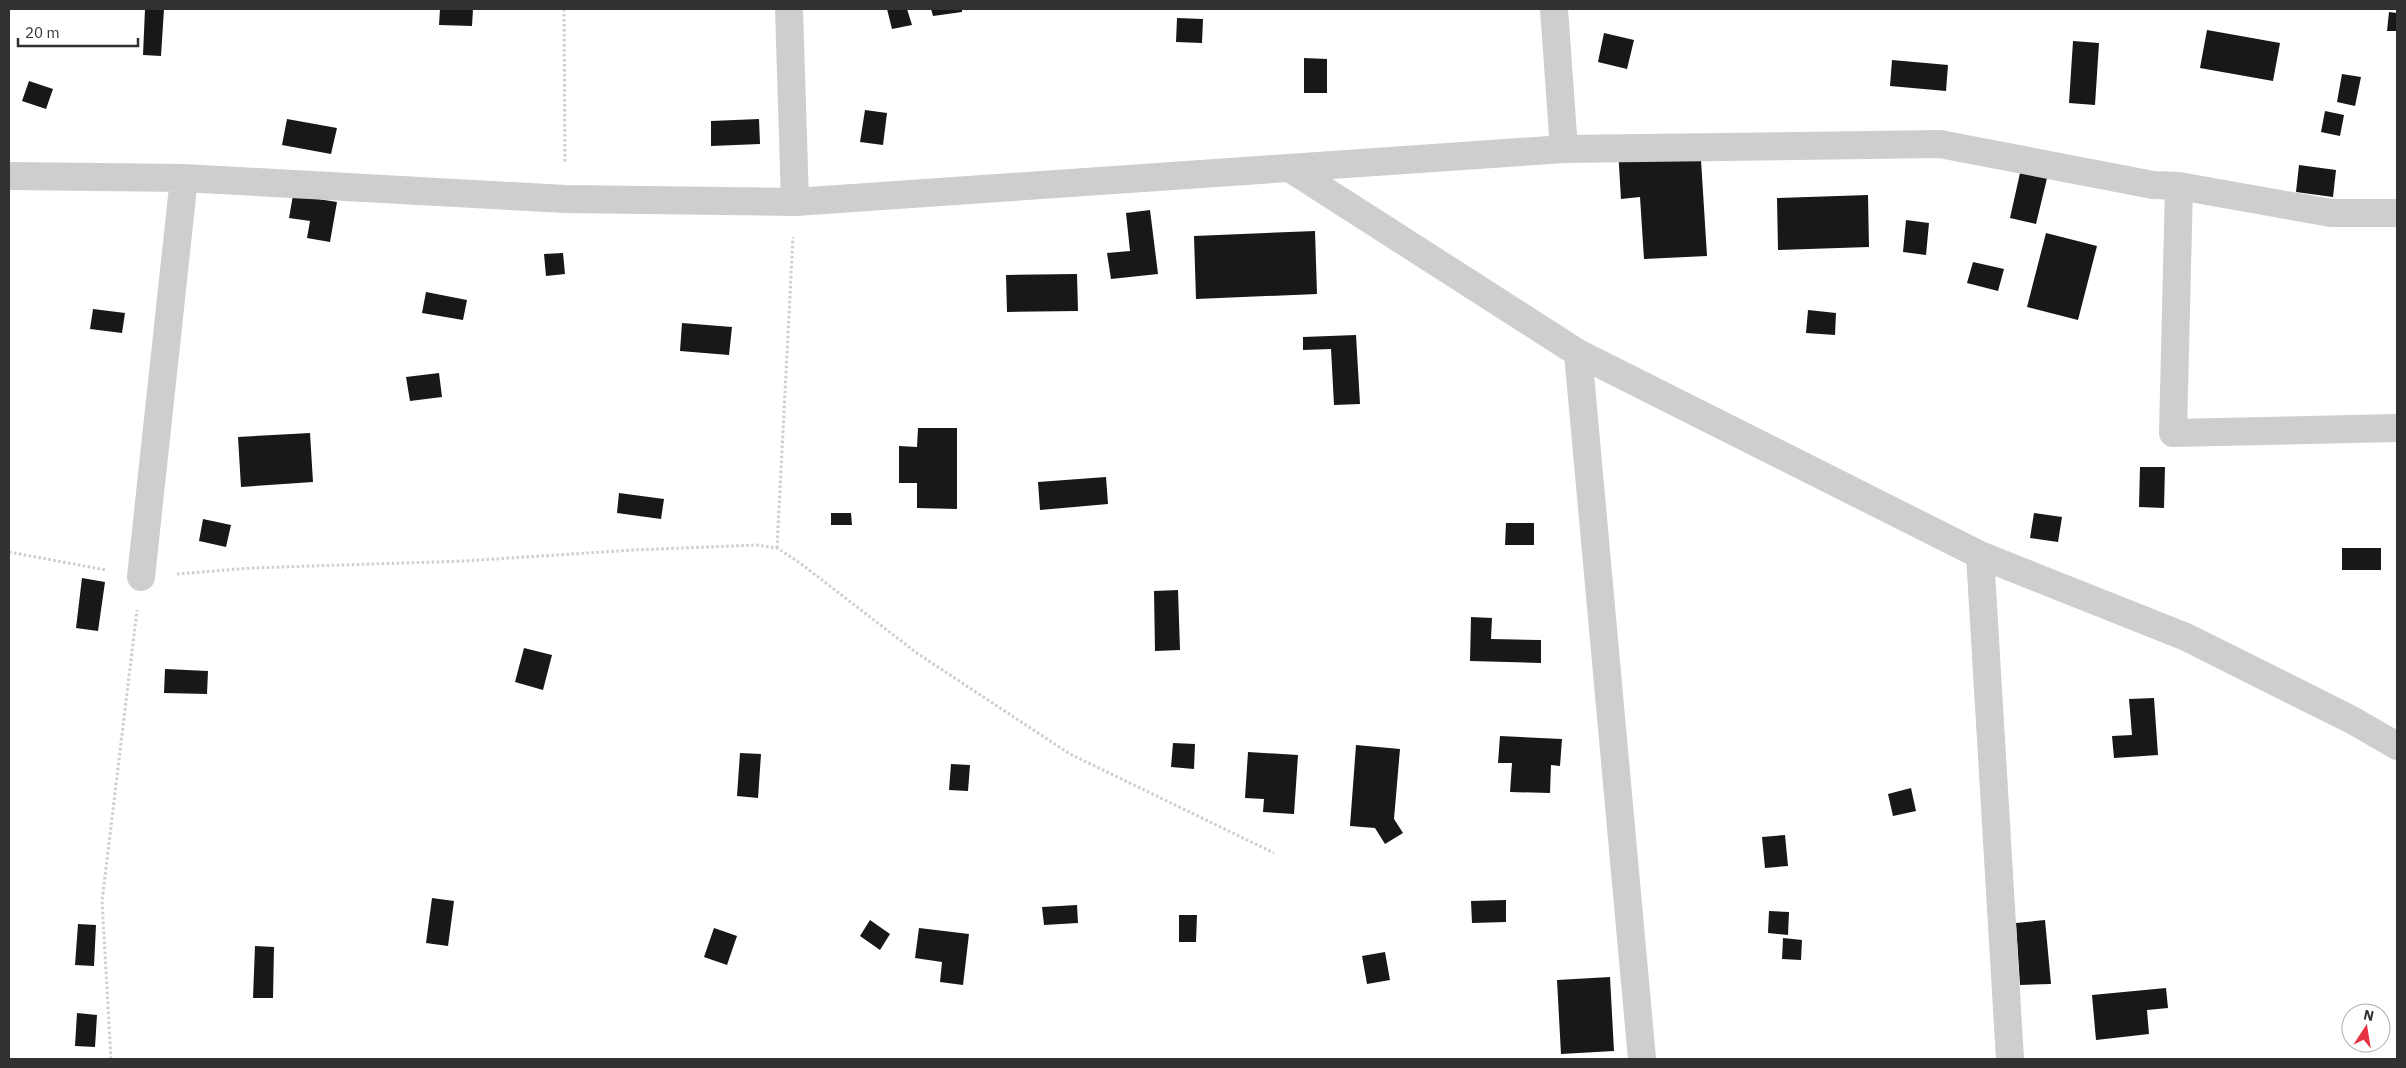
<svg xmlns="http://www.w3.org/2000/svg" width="2406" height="1068" font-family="'IBM Plex Sans',sans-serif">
	<rect width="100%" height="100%" fill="#fff"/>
	<path fill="#181818" d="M145 9H164L161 56 143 55Z
		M440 9H473L472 26 439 25Z
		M887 9H907L912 25 892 29Z
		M931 9H962V12L933 16Z
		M2389 12 2397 13V31H2387Z
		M1177 18 1203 19 1202 43 1176 42Z
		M2207 30 2280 43 2273 81 2200 68Z
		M1604 33 1634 40 1627 69 1598 62Z
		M2073 41 2099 43 2095 105 2069 103Z
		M1304 58 1327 59V93H1304Z
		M1892 60 1948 65 1946 91 1890 86Z
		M2342 74 2361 77 2355 106 2337 102Z
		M29 81 53 89 46 109 22 101Z
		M865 110 887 113 883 145 860 142Z
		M2325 111 2344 115 2340 136 2321 132Z
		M287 119 337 128 331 154 282 145Z
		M759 119 760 144 711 146V121Z
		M1700 144 1707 256 1644 259 1640 197 1621 199 1618 149Z
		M2022 164 2049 170 2036 224 2010 218Z
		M2299 165 2336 170 2333 197 2296 192Z
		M293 195 337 202 330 242 307 238 310 221 289 218Z
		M1868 195 1869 247 1778 250 1777 198Z
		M1150 210 1158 274 1111 279 1107 253 1130 251 1126 213Z
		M1906 220 1929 223 1926 255 1903 252Z
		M1315 231 1317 294 1196 299 1194 236Z
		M2046 233 2097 246 2078 320 2027 307Z
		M563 253 565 274 546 276 544 254Z
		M1973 262 2004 269 1998 291 1967 283Z
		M1077 274 1078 311 1007 312 1006 275Z
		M426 292 467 300 463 320 422 313Z
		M93 309 125 313 122 333 90 329Z
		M1808 310 1836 313 1835 335 1806 333Z
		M682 323 732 327 729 355 680 351Z
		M1356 335 1360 404 1334 405 1331 349 1303 350V337Z
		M439 373 442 397 410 401 406 377Z
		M918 428H957V509L917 508V483H899V446L917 447Z
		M310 433 313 482 241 487 238 437Z
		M2140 467H2165L2164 508 2139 507Z
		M1106 477 1108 504 1040 510 1038 482Z
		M619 493 664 499 661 519 617 513Z
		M831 513H851L852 525H831Z
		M2034 513 2062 517 2058 542 2030 538Z
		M203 519 231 525 226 547 199 541Z
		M1506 523H1534V545H1505Z
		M2342 548H2381V570H2342Z
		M82 578 105 582 98 631 76 628Z
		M1178 590 1180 650 1155 651 1154 591Z
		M1471 617 1492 618 1491 639 1541 640V663L1470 661Z
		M524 648 552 655 543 690 515 682Z
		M165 669 208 671 207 694 164 693Z
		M2154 698 2158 755 2114 758 2112 736 2132 735 2129 699Z
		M1500 736 1562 739 1560 766 1551 765 1550 793 1510 792 1512 763H1498Z
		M1173 743 1195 744 1194 769 1171 767Z
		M1356 745 1400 749 1394 819 1403 833 1385 844 1375 828 1350 826Z
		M1248 752 1298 755 1294 814 1263 812 1264 799 1245 798Z
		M740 753 761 754 758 798 737 796Z
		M951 764 970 765 968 791 949 790Z
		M1911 788 1916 811 1893 816 1888 794Z
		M1785 835 1788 866 1765 868 1762 837Z
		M432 898 454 901 448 946 426 943Z
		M1506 900V922L1472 923 1471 901Z
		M1077 905 1078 923 1044 925 1042 907Z
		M1769 911 1789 912 1788 935 1768 933Z
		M1179 915H1197L1196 942H1179Z
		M870 920 890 934 880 950 860 936Z
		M2045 920 2051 984 2020 985 2016 923Z
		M78 924 96 925 94 966 75 965Z
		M714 928 737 936 727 965 704 957Z
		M919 928 969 934 963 985 940 982 942 962 915 958Z
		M1783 938 1802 940 1801 960 1782 959Z
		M255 946 274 947 273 998H253Z
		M1385 952 1390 980 1367 984 1362 956Z
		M1610 977 1614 1051 1561 1054 1557 980Z
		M2166 988 2168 1008 2147 1010 2149 1034 2096 1040 2092 995Z
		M77 1013 97 1015 95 1047 75 1046Z"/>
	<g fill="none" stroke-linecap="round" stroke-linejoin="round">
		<path stroke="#cecece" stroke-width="3" stroke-dasharray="2.5 2.5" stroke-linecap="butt" d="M564 9 565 164
			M777 548 793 237
			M9 552 106 570
			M177 574 251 568 464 561 633 550 756 545 777 548 800 563 918 654 1070 754 1274 853
			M111 1059 102 901 137 610"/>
		<path stroke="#cecece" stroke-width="28" d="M789 9 795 202
			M1554 9 1564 149 1940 144 2153 185 2179 186 2331 213H2397
			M1291 169 1578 353 1980 555 2010 1059
			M9 176 184 178 565 199 795 202 1564 149
			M2179 186 2173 433 2397 428
			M1578 353 1642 1059
			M1980 555 2186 637 2352 720 2397 746
			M141 577 184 178"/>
	</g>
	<rect width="2406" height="1068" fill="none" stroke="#313131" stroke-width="20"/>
	<g transform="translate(2366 1028) rotate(12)"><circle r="24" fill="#ffffff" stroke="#adadad"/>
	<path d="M0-4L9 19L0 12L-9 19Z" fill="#e83340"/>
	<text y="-8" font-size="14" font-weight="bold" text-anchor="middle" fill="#313131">N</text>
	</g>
	<path d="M18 38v8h120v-8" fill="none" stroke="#313131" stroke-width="2.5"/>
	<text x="25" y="38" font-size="15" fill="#313131" stroke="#ffffff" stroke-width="4" paint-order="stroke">20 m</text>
</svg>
